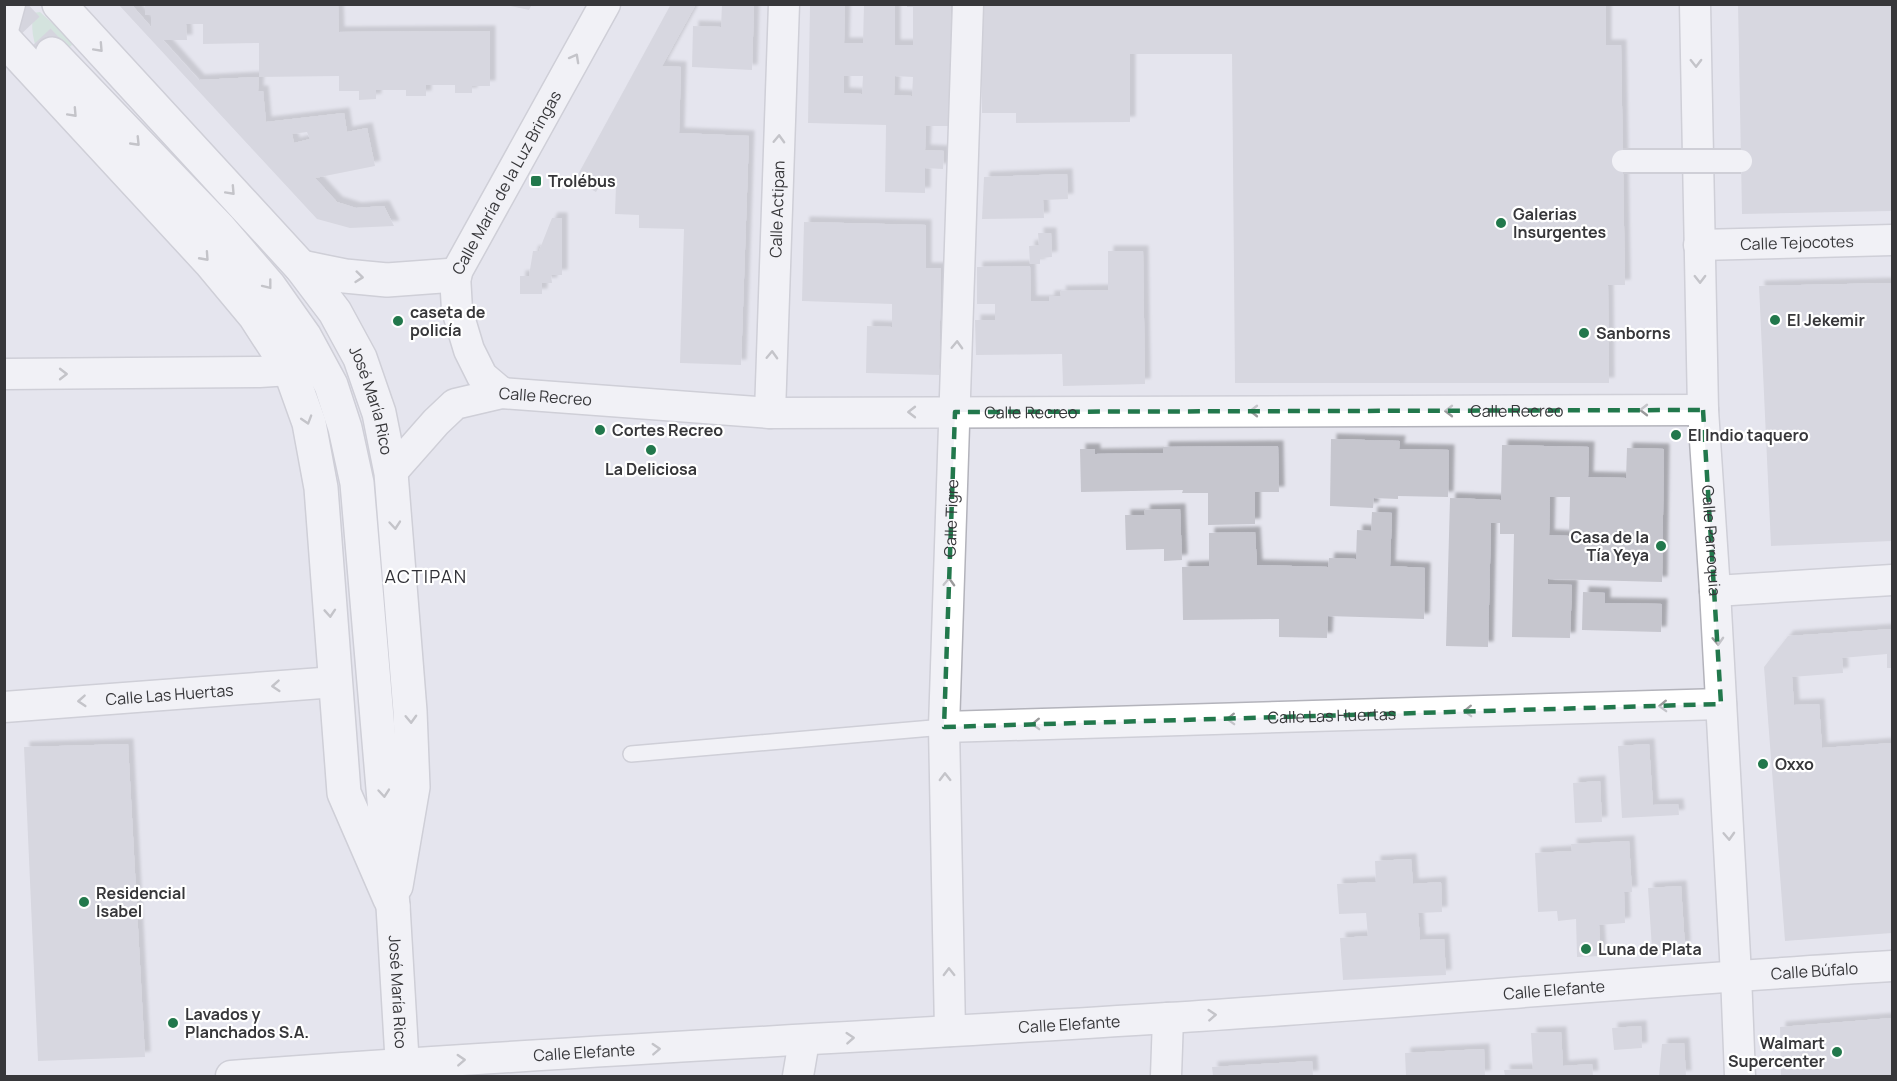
<svg xmlns="http://www.w3.org/2000/svg" width="1897" height="1081" font-family="Manrope,sans-serif">
	<defs>
		<filter id="shadow"><feDropShadow dx="5.5" dy="-5.5" stdDeviation="1.5" flood-color="#0004"/></filter>
	</defs>
	<rect width="100%" height="100%" fill="#e5e5ee"/>
	<path fill="#bfe0ca" d="M40 12 74 43 47 68C35 50 30 34 33 13Z"/>
	<path fill="#c6c6ce" fill-rule="evenodd" filter="url(#shadow)" d="M118 4H131L151 27V15H145V4H338L339 32 490 31V86H472V93H455V85H426V96H406V90H376V99L359 100V91H339V76L259 77 258 91H263L266 122 344 113 347 132 367 128 375 166 315 178 337 202 356 208 384 206 394 226 350 228 317 219ZM186 24H203V44L259 43V77L199 80 163 40H187ZM307 132 310 139 294 143 292 134Z
		M501 4H532L529 10Z
		M671 4H696L662 66 681 67 679 133 749 136 741 365 680 363 684 229 639 228V215L615 214 616 185 601 184 596 192 575 180Z
		M722 4H754L752 70 692 67 693 26 721 27Z
		M810 4H845L844 43H863L864 4H895V45H913V7H907V4H951L949 126H926L925 150 944 151 943 169 925 168V193L885 192 886 125 808 123ZM844 76H863L862 94 844 93ZM895 76 913 77 912 96 894 95Z
		M981 4H1606V45H1621L1625 285H1608L1609 383H1235L1232 54H1130V122L1016 123V113H982Z
		M1738 4H1892V211L1742 214Z
		M1067 174 1068 199 1043 200 1044 218 982 219 984 177Z
		M552 218H562V275H551L552 283H542V294H520V276H529L533 251H539Z
		M804 222 926 225V268H941L939 375 866 373 867 326 892 327V304L802 301Z
		M1038 233H1051L1052 257 1040 258V264H1030L1029 246 1039 245Z
		M1108 251H1143L1145 384 1063 386 1062 354 976 355 975 320H995V304H977V267L1030 266 1031 301H1049V296H1061L1060 291 1108 290Z
		M1892 283V541L1771 546 1759 286Z
		M1331 439 1400 441 1399 449 1449 450 1448 497 1398 496V499L1374 498 1373 508 1330 506Z
		M1502 445 1589 447 1588 477 1626 478 1627 448 1664 449 1662 582 1548 579V584L1572 585 1570 638 1512 637 1514 534H1500V523H1491L1488 647 1446 646 1450 498 1501 500ZM1550 497H1570L1569 536 1549 535Z
		M1278 446 1279 492H1255V524L1208 525V493H1182L1183 490 1081 492 1080 449H1095V454L1163 453V447Z
		M1180 509 1182 560 1164 561V549L1126 550 1125 515H1145L1144 510Z
		M1372 512 1392 513 1390 566 1425 568 1424 619 1328 616 1327 638 1279 637V619L1183 620 1182 567 1209 566V533L1255 532 1257 565 1328 567 1329 558 1356 559 1357 530 1371 531Z
		M1583 592 1605 593V603L1662 604 1661 632 1582 630Z
		M1892 629V668H1887V654L1842 658 1843 673 1792 677 1794 705 1819 704 1822 748 1892 743V933L1785 941 1764 667 1788 636Z
		M128 744 145 1057 38 1061 24 747Z
		M1649 744 1653 805 1678 804 1679 815 1622 818 1618 746Z
		M1600 781 1602 822 1575 823 1573 783Z
		M1629 841 1632 892H1624L1625 923 1599 925 1601 956 1577 957 1576 919 1558 921 1557 911 1538 912 1535 853 1572 851 1571 844Z
		M1411 859 1413 884 1441 882 1442 912 1418 913 1420 940 1444 939 1446 975 1343 980 1340 938 1368 936 1366 913 1339 914 1337 884 1376 882 1375 861Z
		M1681 886 1685 947 1652 949 1648 888Z
		M1892 1018V1076H1781L1780 1027Z
		M1641 1026 1642 1048 1614 1050 1612 1028Z
		M1561 1032 1563 1066 1592 1064 1593 1076H1505L1504 1070 1533 1069 1531 1033Z
		M1684 1043 1686 1076H1659L1662 1044Z
		M1484 1049 1485 1076H1406L1405 1053Z
		M1312 1061 1313 1076H1213L1212 1067Z"/>
	<g fill="none" stroke-linecap="round" stroke-linejoin="round">
		<path stroke="#c2c2ca" stroke-width="33" stroke-dasharray="33 16" stroke-linecap="butt" d="M5 4 52 54"/>
		<g stroke="#b3b3bb" stroke-width="18">
			<path id="service" d="M631 754 944 727"/>
		</g>
		<g stroke="#b3b3bb" stroke-width="33">
			<g id="minor">
				<path id="s1" d="M1695 4 1703 410 1715 591 1736 975 1740 1076"/>
				<path d="M4 26 10 4"/>
				<path id="s2" d="M1699 245 1892 240"/>
				<path d="M4 374 259 372 290 370"/>
				<path id="s3" d="M502 393 482 376 469 350 457 310 455 275 605 4"/>
				<path id="s4" d="M770 413 784 4"/>
				<path id="s5" d="M391 473 436 422 455 404 502 393 770 413 1703 410"/>
				<path d="M1715 591 1892 580"/>
				<path id="s6" d="M4 707 335 682"/>
				<path id="s7" d="M944 727 1721 704"/>
				<path id="s8" d="M950 1031 944 727 968 4"/>
				<path id="s9" d="M231 1076C543 1052 855 1038 1167 1018 1409 1003 1650 980 1892 966"/>
				<path d="M798 1076 804 1041"/>
				<path d="M1166 1076 1168 1018"/>
			</g>
		</g>
		<g stroke="#b3b3bb" stroke-width="36">
			<g id="secondary">
				<path id="s10" d="M59 4 301 267 335 312 360 358 379 413 391 473 410 711 413 787 396 886"/>
				<path d="M4 39 210 262 255 316 290 370 309 423 321 488 344 793 390 899"/>
				<path d="M301 267 345 276 387 280 455 275"/>
			</g>
		</g>
		<g stroke="#b3b3bb" stroke-width="36">
			<g id="primary">
				<path id="s11" d="M393 906 403 1076"/>
			</g>
		</g>
		<g stroke="#b3b3bb" stroke-width="36">
			<path id="motorway" d="M52 54 220 229 269 286 305 337 331 385 345 428 357 483 393 906"/>
		</g>
		<use href="#service" stroke="#fff" stroke-width="15"/>
		<use href="#minor" stroke="#fff" stroke-width="30"/>
		<use href="#secondary" stroke="#fff" stroke-width="33"/>
		<use href="#primary" stroke="#fff" stroke-width="33"/>
		<use href="#motorway" stroke="#fff" stroke-width="33"/>
		<g stroke="#b3b3bb" stroke-width="26" stroke-linecap="butt">
			<path id="pedestrian-bridge" d="M1623 161H1741"/>
		</g>
		<use href="#pedestrian-bridge" stroke="#fff" stroke-width="22"/>
	</g>
	<defs><path id="oneway-chevron" d="M-2-3.5L2.5 0L-2 3.5" fill="none" stroke-width="1.6" stroke-linecap="round" stroke-linejoin="round" transform="scale(1.5)"/></defs>
	<g stroke="#9b9b9c">
		<use href="#oneway-chevron" transform="translate(99 48) rotate(47)"/>
		<use href="#oneway-chevron" transform="translate(575 58) rotate(-61)"/>
		<use href="#oneway-chevron" transform="translate(1696 63) rotate(89)"/>
		<use href="#oneway-chevron" transform="translate(73 113) rotate(47)"/>
		<use href="#oneway-chevron" transform="translate(779 139) rotate(-88)"/>
		<use href="#oneway-chevron" transform="translate(136 142) rotate(46)"/>
		<use href="#oneway-chevron" transform="translate(231 191) rotate(47)"/>
		<use href="#oneway-chevron" transform="translate(205 257) rotate(48)"/>
		<use href="#oneway-chevron" transform="translate(359 277) rotate(6)"/>
		<use href="#oneway-chevron" transform="translate(1700 279) rotate(89)"/>
		<use href="#oneway-chevron" transform="translate(268 285) rotate(52)"/>
		<use href="#oneway-chevron" transform="translate(957 345) rotate(-88)"/>
		<use href="#oneway-chevron" transform="translate(772 355) rotate(-88)"/>
		<use href="#oneway-chevron" transform="translate(63 374)"/>
		<use href="#oneway-chevron" transform="translate(1644 410) rotate(180)"/>
		<use href="#oneway-chevron" transform="translate(1254 411) rotate(180)"/>
		<use href="#oneway-chevron" transform="translate(1449 411) rotate(180)"/>
		<use href="#oneway-chevron" transform="translate(912 412) rotate(180)"/>
		<use href="#oneway-chevron" transform="translate(307 420) rotate(73)"/>
		<use href="#oneway-chevron" transform="translate(395 525) rotate(85)"/>
		<use href="#oneway-chevron" transform="translate(949 582) rotate(-88)"/>
		<use href="#oneway-chevron" transform="translate(330 613) rotate(86)"/>
		<use href="#oneway-chevron" transform="translate(1718 641) rotate(87)"/>
		<use href="#oneway-chevron" transform="translate(276 686) rotate(176)"/>
		<use href="#oneway-chevron" transform="translate(82 701) rotate(176)"/>
		<use href="#oneway-chevron" transform="translate(1663 706) rotate(178)"/>
		<use href="#oneway-chevron" transform="translate(1468 711) rotate(178)"/>
		<use href="#oneway-chevron" transform="translate(411 719) rotate(88)"/>
		<use href="#oneway-chevron" transform="translate(1231 719) rotate(178)"/>
		<use href="#oneway-chevron" transform="translate(1036 724) rotate(178)"/>
		<use href="#oneway-chevron" transform="translate(945 777) rotate(-91)"/>
		<use href="#oneway-chevron" transform="translate(384 793) rotate(85)"/>
		<use href="#oneway-chevron" transform="translate(1729 836) rotate(87)"/>
		<use href="#oneway-chevron" transform="translate(949 972) rotate(-91)"/>
		<use href="#oneway-chevron" transform="translate(1212 1015) rotate(-4)"/>
		<use href="#oneway-chevron" transform="translate(850 1038) rotate(-4)"/>
		<use href="#oneway-chevron" transform="translate(656 1049) rotate(-3)"/>
		<use href="#oneway-chevron" transform="translate(461 1060) rotate(-3)"/>
	</g>
	<path d="M0 0H1897V1081H0ZM1703 410 1721 704 944 727 955 412Z" fill="#e5e5ee" fill-opacity=".55" fill-rule="evenodd"/>
	<path fill="none" stroke="#22784c" stroke-width="4.5" stroke-dasharray="12 8" stroke-linejoin="round" d="M1703 410 1721 704 944 727 955 412Z"/>
	<g fill="#22784c" stroke="#fff" stroke-width="2">
		<rect x="530" y="175" width="12" height="12" rx="3"/>
		<circle cx="1501" cy="223" r="6"/>
		<circle cx="1775" cy="320" r="6"/>
		<circle cx="398" cy="321" r="6"/>
		<circle cx="1584" cy="333" r="6"/>
		<circle cx="600" cy="430" r="6"/>
		<circle cx="1676" cy="435" r="6"/>
		<circle cx="651" cy="450" r="6"/>
		<circle cx="1661" cy="546" r="6"/>
		<circle cx="1763" cy="764" r="6"/>
		<circle cx="84" cy="902" r="6"/>
		<circle cx="1586" cy="949" r="6"/>
		<circle cx="173" cy="1023" r="6"/>
		<circle cx="1837" cy="1052" r="6"/>
	</g>
	<g text-anchor="middle" dominant-baseline="central" stroke-width="4.5" stroke-linejoin="round" paint-order="stroke">
		<g font-size="16" font-weight="bold" fill="#37373a" stroke="#fff" text-anchor="start">
			<text x="548" y="181">Trolébus</text>
			<text x="1513" y="214">Galerias<tspan x="1513" dy="18">Insurgentes</tspan></text>
			<text x="410" y="312">caseta de<tspan x="410" dy="18">policía</tspan></text>
			<text x="1787" y="320">El Jekemir</text>
			<text x="1596" y="333">Sanborns</text>
			<text x="612" y="430">Cortes Recreo</text>
			<text x="1688" y="435">El Indio taquero</text>
			<text x="651" y="469" text-anchor="middle">La Deliciosa</text>
			<text x="1649" y="537" text-anchor="end">Casa de la<tspan x="1649" dy="18">Tía Yeya</tspan></text>
			<text x="1775" y="764">Oxxo</text>
			<text x="96" y="893">Residencial<tspan x="96" dy="18">Isabel</tspan></text>
			<text x="1598" y="949">Luna de Plata</text>
			<text x="185" y="1014">Lavados y<tspan x="185" dy="18">Planchados S.A.</tspan></text>
			<text x="1825" y="1043" text-anchor="end">Walmart<tspan x="1825" dy="18">Supercenter</tspan></text>
		</g>
		<g font-size="16" fill="#37373a" stroke="#fff">
			<text stroke="none"><textPath href="#s3" startOffset="238">Calle María de la Luz Bringas</textPath></text>
			<text stroke="none"><textPath href="#s4" startOffset="204">Calle Actipan</textPath></text>
			<text stroke="none"><textPath href="#s2" startOffset="98">Calle Tejocotes</textPath></text>
			<text stroke="none"><textPath href="#s5" startOffset="186">Calle Recreo</textPath></text>
			<text stroke="none"><textPath href="#s10" startOffset="510">José María Rico</textPath></text>
			<text stroke="none"><textPath href="#s5" startOffset="1158">Calle Recreo</textPath></text>
			<text stroke="none"><textPath href="#s5" startOffset="672">Calle Recreo</textPath></text>
			<text stroke="none"><textPath href="#s8" startOffset="513">Calle Tigre</textPath></text>
			<text stroke="none"><textPath href="#s1" startOffset="537">Calle Parroquia</textPath></text>
			<text stroke="none"><textPath href="#s6" startOffset="166">Calle Las Huertas</textPath></text>
			<text stroke="none"><textPath href="#s7" startOffset="388">Calle Las Huertas</textPath></text>
			<text stroke="none"><textPath href="#s9" startOffset="1587">Calle Búfalo</textPath></text>
			<text stroke="none"><textPath href="#s9" startOffset="1326">Calle Elefante</textPath></text>
			<text stroke="none"><textPath href="#s11" startOffset="86">José María Rico</textPath></text>
			<text stroke="none"><textPath href="#s9" startOffset="840">Calle Elefante</textPath></text>
			<text stroke="none"><textPath href="#s9" startOffset="354">Calle Elefante</textPath></text>
		</g>
		<g font-size="18" letter-spacing="1.5" fill="#313137" stroke="#fff">
			<text x="426" y="576">ACTIPAN</text>
		</g>
	</g>
	<rect width="1897" height="1081" fill="none" stroke="#37373a" stroke-width="12"/>
</svg>
